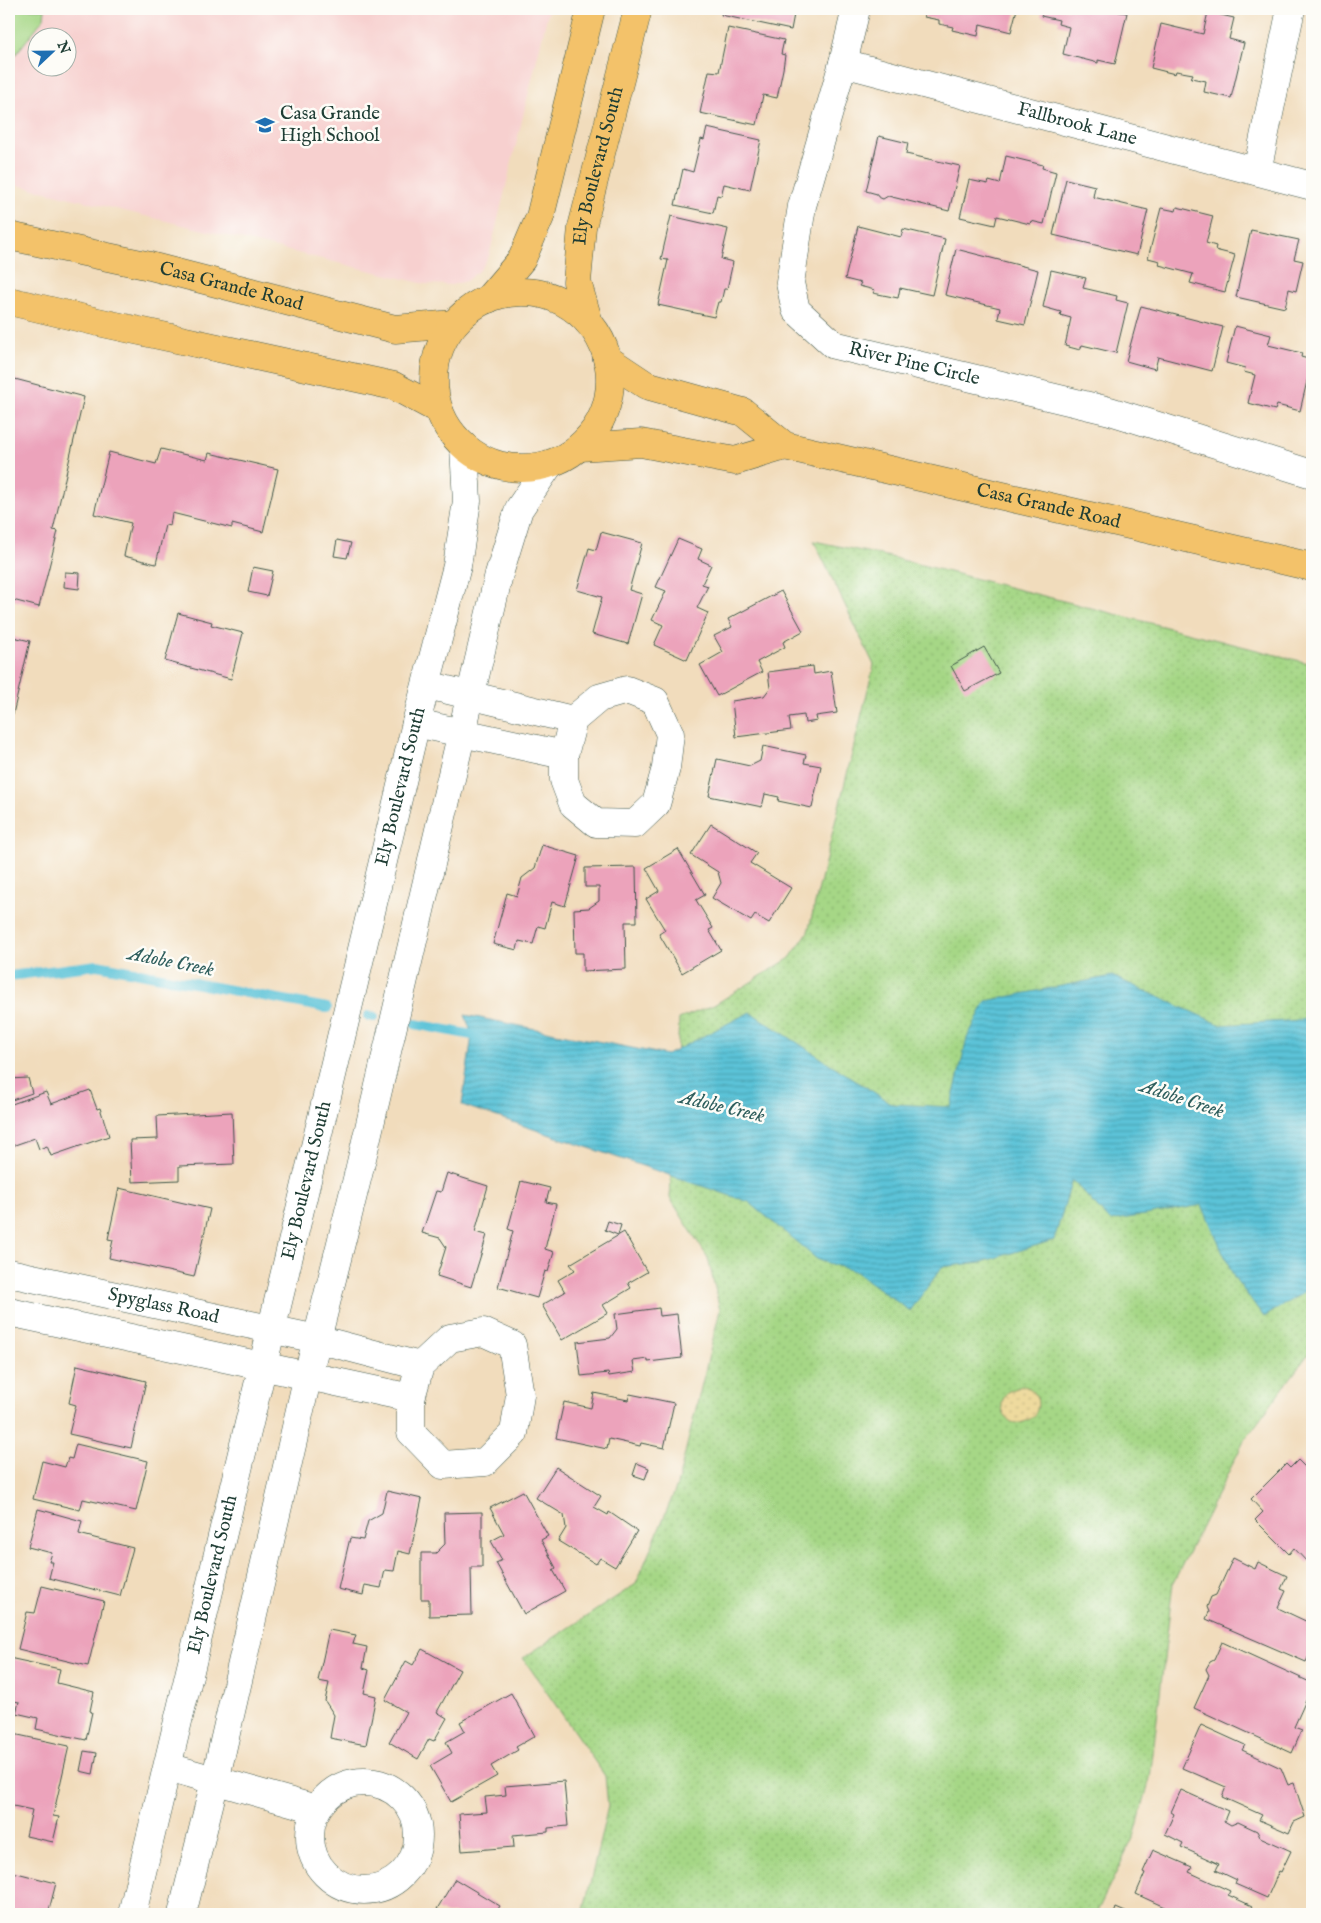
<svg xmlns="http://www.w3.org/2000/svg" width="1321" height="1923" font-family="'IM FELL English',serif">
	<defs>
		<pattern id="grass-dots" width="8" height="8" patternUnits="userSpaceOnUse" patternTransform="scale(1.25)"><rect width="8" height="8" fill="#a6d786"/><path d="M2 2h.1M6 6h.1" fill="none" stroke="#8eb974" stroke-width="1.8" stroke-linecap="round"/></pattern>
		<pattern id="sand-dots" width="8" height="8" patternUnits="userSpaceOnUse" patternTransform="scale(1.25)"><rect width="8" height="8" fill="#eeda9e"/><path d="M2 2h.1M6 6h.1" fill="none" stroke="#ccbc89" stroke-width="1.8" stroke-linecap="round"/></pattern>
		<pattern id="water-rules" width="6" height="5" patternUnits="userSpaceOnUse" patternTransform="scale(1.25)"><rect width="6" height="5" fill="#5bc3d8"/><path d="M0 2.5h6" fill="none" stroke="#4ba0b0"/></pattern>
	</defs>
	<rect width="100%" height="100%" fill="#fdfcf7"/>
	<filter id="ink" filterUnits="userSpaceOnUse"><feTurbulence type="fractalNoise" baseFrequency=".02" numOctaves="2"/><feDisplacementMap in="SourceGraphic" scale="10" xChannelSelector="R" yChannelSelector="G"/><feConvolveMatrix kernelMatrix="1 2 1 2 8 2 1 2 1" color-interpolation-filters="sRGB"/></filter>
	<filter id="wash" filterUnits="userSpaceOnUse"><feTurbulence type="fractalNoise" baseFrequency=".0096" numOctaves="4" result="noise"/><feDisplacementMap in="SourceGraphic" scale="20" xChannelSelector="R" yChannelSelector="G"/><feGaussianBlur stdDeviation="1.12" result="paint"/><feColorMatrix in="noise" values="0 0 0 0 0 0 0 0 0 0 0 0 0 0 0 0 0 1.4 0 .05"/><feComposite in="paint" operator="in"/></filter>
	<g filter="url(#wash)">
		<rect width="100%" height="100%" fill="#f1dcbc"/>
		<path fill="#f7d0cf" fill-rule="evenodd" d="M9 9H549L489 256 480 270 466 281 452 285 425 284 9 183ZM38 38H68V68H38Z"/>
		<path fill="url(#grass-dots)" stroke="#628a5d" d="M814 541 890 557 1312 664V1349L1244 1441 1173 1583 1150 1778 1135 1834 1096 1914H583L608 1806 605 1776 523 1658 636 1584 677 1486 720 1310 708 1258 670 1198 679 1019 714 1005 790 958 808 932 874 665Z"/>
		<path fill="url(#sand-dots)" stroke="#868c69" d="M1022 1386C1038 1387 1044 1409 1030 1419 1026 1422 1020 1423 1015 1424 1001 1417 998 1405 1007 1392Z"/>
		<path fill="#a6d786" stroke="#628a5d" d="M9 9H45L44 18 9 63Z"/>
		<path fill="url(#water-rules)" stroke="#3d8086" d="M1112 976 1221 1025 1300 1020 1312 1018V1287L1264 1317 1234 1277 1202 1205 1110 1221 1072 1180 1054 1240 982 1262 942 1267 910 1311 854 1271 818 1260 749 1202 462 1105 472 1035 465 1015 667 1055 750 1012 892 1104 951 1107 967 1038 986 1001Z"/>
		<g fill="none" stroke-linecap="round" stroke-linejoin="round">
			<path stroke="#5bc3d8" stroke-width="10" d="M9 976 97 965 327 1008
				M368 1016 374 1017
				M415 1024 472 1035 484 1041"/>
		</g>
		<g id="blocks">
			<path fill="#eca3bb" d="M723 9H795L791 30 721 15Z
				M926 9H1017L1011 32 980 24 978 36 952 30 953 27 939 24V20L924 17Z
				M1043 9H1115L1114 11 1127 13 1115 64 1098 60V63L1063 54 1069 27 1058 24 1059 20 1041 16Z
				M1208 12 1234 18 1229 39 1244 43 1231 98 1204 92 1206 81 1191 78 1193 74 1176 71 1175 74 1151 68 1161 24 1203 34Z
				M728 28 784 40 781 54 785 55 783 69 777 98 763 95 757 125 700 113 709 71 719 72Z
				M707 128 761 140 750 190 724 184 721 196 717 195 713 213 675 205 683 169 693 172 701 139 704 140Z
				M879 136 908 143 906 154 960 166 949 211 888 196 883 199 878 197 877 194 866 191Z
				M1006 156 1043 165 1042 168 1056 172 1044 224 1031 221 1030 224 997 216 995 225 960 217 969 180 988 184 989 181 1000 184Z
				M1066 179 1095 186 1093 197 1148 210 1137 255 1053 235Z
				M1177 207 1213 216 1206 243 1216 246 1215 250 1235 255 1225 292 1190 283 1193 274 1159 265 1160 261 1148 258 1161 208 1176 211Z
				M671 216 728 229 721 259 733 262 727 289H724L721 302H718L714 317 658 305 668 260 661 259Z
				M858 226 901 237 903 229 945 239 932 295 900 288 898 298 873 293 875 290 859 286 861 283 845 279Z
				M1251 230 1299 240 1294 259 1303 261 1296 291 1289 289 1285 308 1236 297Z
				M956 249 1038 270 1025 325 998 319 1000 308 945 295Z
				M1051 270 1086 278 1083 288 1117 296 1116 300 1128 303 1116 353 1082 345 1080 350 1065 346 1071 318 1060 315 1061 312 1043 307Z
				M1141 306 1223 327 1212 371 1158 357 1155 369 1126 361Z
				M1235 326 1271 335 1268 345 1302 353 1301 357 1312 360 1300 411 1277 405 1275 410 1248 403 1255 375 1244 372 1245 368 1226 363Z
				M11 378 84 397 53 530 58 531 39 607 9 599V385Z
				M161 449 207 460 209 453 278 469 263 532 232 524V528L172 513 170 526 165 525 156 564 124 556 131 523 94 514 109 452 156 464Z
				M601 532 642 543 629 590 642 594 628 644 592 634 602 597 577 590 589 548 596 550Z
				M678 539 702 549 698 559 711 565 702 584 708 586 697 608 708 613 687 660 654 645 663 625 652 620 666 591 656 587Z
				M337 540 351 543 347 558 334 556Z
				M253 567 273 571 267 596 248 592Z
				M65 572 80 573 79 589 64 587Z
				M781 591 803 631 783 642 785 647 757 662 762 672 717 696 700 665 723 652 714 636 732 627 728 619Z
				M178 613 212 622 211 625 243 633 231 679 165 661Z
				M9 636 30 641 13 714H9Z
				M984 647 999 673 965 691 951 666Z
				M813 666 814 674 831 671 837 713 816 716 817 721 805 723 804 715 789 717 791 730 736 737 732 701 764 696 770 688 768 672Z
				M763 746 806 755 804 763 821 766 812 808 778 801 779 797 765 794 762 807 709 796 717 759 750 766 760 761Z
				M711 824 757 853 750 863 791 888 769 923 755 915 751 921 712 898 721 883 718 872 691 855Z
				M542 845 579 856 565 906 552 902 545 928 538 926 533 944 519 941 517 950 493 944 507 893 517 896 522 878 535 868Z
				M678 849 705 895 696 900 713 928 709 930 721 950 682 973 659 934 665 930 646 899 659 891 646 868Z
				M636 867 637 922H625L626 969 583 971V953H575L574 909 589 908 599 901V887H585V868Z
				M28 1078 32 1093 9 1101V1079Z
				M90 1090 97 1109 100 1108 109 1136 51 1156 47 1146 39 1149 35 1138 9 1147V1105L46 1092 51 1104Z
				M232 1112 234 1164 179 1166V1180L132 1182 130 1140 158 1139 157 1116Z
				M447 1173 488 1186 475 1232 487 1235 471 1287 437 1276 446 1247 440 1238 422 1233 436 1191 441 1192Z
				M521 1181 550 1188 546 1202 556 1204 545 1249 554 1252 548 1272 545 1271 537 1298 498 1287 513 1231 508 1229Z
				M119 1188 210 1209 194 1277 109 1258 113 1240 108 1239Z
				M608 1221 621 1225 618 1235 605 1230Z
				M624 1232 647 1272 628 1283 631 1288 603 1305 608 1313 562 1340 542 1305 565 1292 558 1280 575 1270 570 1264Z
				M659 1308 660 1316 677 1314 682 1358 648 1362V1359L633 1361 635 1372 609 1376 608 1373 581 1376 577 1342 610 1338 617 1329 615 1314Z
				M77 1365 146 1381 131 1448 69 1434 76 1405 69 1403Z
				M594 1393 628 1400 630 1394 674 1403 664 1448 641 1443 640 1446 609 1439 607 1449 556 1438 564 1402 591 1408Z
				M76 1444 148 1461 136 1511 83 1499 80 1510 33 1499 42 1461 65 1467 68 1458 72 1459Z
				M1298 1460 1312 1474V1559L1308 1563 1294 1548 1289 1554 1255 1520 1263 1512 1251 1499 1286 1464 1290 1468Z
				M637 1463 649 1468 645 1479 633 1475Z
				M556 1467 601 1496 594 1507 608 1515 609 1512 637 1531 615 1567 600 1558 596 1564 558 1541 566 1528 564 1515 536 1498Z
				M387 1491 422 1499 410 1554 398 1551 394 1571 385 1570 381 1588 365 1585 363 1595 338 1589 350 1538 363 1540 368 1521 382 1513Z
				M523 1491 548 1536 541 1540 556 1568 553 1570 565 1591 524 1614 496 1563 502 1560 491 1541 504 1534 490 1508Z
				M38 1509 82 1521 79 1534 133 1548 120 1596 49 1578 53 1562H49L52 1553 28 1547Z
				M482 1512V1567H471L472 1615 429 1616V1599H421V1553H436L445 1544 444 1513Z
				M1233 1558 1255 1569 1258 1562 1287 1576 1281 1589 1286 1591 1278 1608 1312 1624V1649L1306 1662 1206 1619 1209 1612 1207 1607 1211 1597 1216 1595Z
				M42 1586 104 1601 88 1666 18 1649 27 1612 35 1613Z
				M329 1630 356 1635 353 1644 367 1647 363 1668 369 1670 364 1693 376 1696 366 1745 330 1738 334 1715 325 1701 329 1683 318 1681Z
				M1222 1642 1312 1683V1687L1294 1727 1302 1730 1292 1753 1194 1708 1209 1675 1206 1669 1210 1662 1214 1660Z
				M422 1649 460 1670 437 1712 447 1718 434 1741 429 1739 418 1759 389 1742 406 1712 385 1700 406 1661 413 1665Z
				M9 1658 60 1669 57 1683 94 1692 90 1711 92 1712 86 1740 36 1729 38 1718 16 1713 19 1702 9 1700Z
				M511 1693 535 1736 516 1747 518 1750 491 1766 497 1776 451 1802 430 1766 452 1753 446 1742 465 1731 460 1722Z
				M1201 1725 1245 1745 1242 1750 1281 1768 1288 1785 1294 1783 1305 1817 1294 1822 1289 1833 1259 1820 1262 1815 1222 1797 1226 1787 1182 1768Z
				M9 1733 69 1746 53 1816 59 1817 53 1842 26 1836 32 1810 9 1805Z
				M84 1751 97 1753 93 1774 80 1771Z
				M564 1781 568 1826 548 1828V1832L513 1835 514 1847 462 1851 459 1814 487 1812 485 1797 506 1795 505 1786Z
				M1181 1790 1228 1811 1224 1821 1231 1825 1238 1822 1257 1831 1260 1837 1291 1851 1281 1872 1279 1871 1267 1898 1235 1884 1237 1880 1216 1870 1219 1864 1181 1847 1183 1843 1165 1834 1174 1814 1171 1812Z
				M1153 1850 1192 1867 1189 1872 1230 1891 1228 1895 1252 1906 1250 1909 1255 1912 1254 1914H1169L1171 1910 1136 1894 1145 1873 1143 1872Z
				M9 1871 56 1883 48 1914H9Z
				M455 1879 500 1906 495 1914H446L437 1909Z
				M1116 1908 1130 1914H1114Z"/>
		</g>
	</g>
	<g filter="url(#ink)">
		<use href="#blocks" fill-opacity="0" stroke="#3e5548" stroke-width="1"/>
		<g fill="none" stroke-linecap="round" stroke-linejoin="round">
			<g stroke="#3e5548" stroke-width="29">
				<g id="minor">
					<path id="s1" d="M856 9 843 63 802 206 790 283 796 310 834 345 1110 411 1312 474"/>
					<path id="s2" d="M843 63 1312 186"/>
					<path d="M1257 171 1291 9"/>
					<path d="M427 685 573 720"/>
					<path d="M627 690 655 701 670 734 666 768 656 804 635 824 596 823 573 804 564 780V755L573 720 599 698Z"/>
					<path d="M416 723 564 755"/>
					<path id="s3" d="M9 1273 317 1339 420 1366"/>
					<path d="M9 1312 411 1398"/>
					<path d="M483 1332 512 1345 520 1395 514 1433 485 1462 443 1465 411 1432V1398L420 1366 450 1338Z"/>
					<path d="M168 1767 316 1809"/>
					<circle cx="364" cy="1836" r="54"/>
					<path id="s4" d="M132 1914 416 723 457 566 467 501 464 447"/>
					<path d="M182 1914 215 1781 308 1375 359 1171 499 574 519 509 549 465"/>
				</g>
			</g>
			<g stroke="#3e5548" stroke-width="29">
				<g id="major">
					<path id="s5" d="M9 236 150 266 395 329 454 324"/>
					<circle cx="522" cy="380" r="88"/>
					<path d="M488 299 522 259 540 217 591 9"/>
					<path d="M9 301 98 322 394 386 439 410"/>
					<path id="s6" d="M589 323 577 282 582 227 638 9"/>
					<path id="s7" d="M607 359 646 385 743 412 785 446 1312 567"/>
					<path d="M580 447 641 443 735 461 785 446"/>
				</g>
			</g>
			<use href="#minor" stroke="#fff" stroke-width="28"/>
			<use href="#major" stroke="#f3c26a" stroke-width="28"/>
		</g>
	</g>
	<defs>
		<g id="school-bare" transform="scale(1.5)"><path d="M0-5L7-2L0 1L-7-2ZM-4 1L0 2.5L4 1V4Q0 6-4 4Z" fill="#1f6fb2" stroke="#fdfcf7" stroke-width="2.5" paint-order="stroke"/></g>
	</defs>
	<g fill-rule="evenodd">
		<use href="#school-bare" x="265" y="125"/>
	</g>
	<g text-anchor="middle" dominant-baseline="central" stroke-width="5" stroke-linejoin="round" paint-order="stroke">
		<g font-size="19" fill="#1f3d34" stroke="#fdfcf7" text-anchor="start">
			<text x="280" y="114">Casa Grande<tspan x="280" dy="22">High School</tspan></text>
		</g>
		<g font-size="19" fill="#1f3d34" stroke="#fdfcf7">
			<text stroke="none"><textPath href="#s2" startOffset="242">Fallbrook Lane</textPath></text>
			<text stroke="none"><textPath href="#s6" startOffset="161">Ely Boulevard South</textPath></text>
			<text stroke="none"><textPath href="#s5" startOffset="228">Casa Grande Road</textPath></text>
			<text stroke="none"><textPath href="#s1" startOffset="444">River Pine Circle</textPath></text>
			<text stroke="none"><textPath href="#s7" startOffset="472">Casa Grande Road</textPath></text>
			<text stroke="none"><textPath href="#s4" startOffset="1159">Ely Boulevard South</textPath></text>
			<text stroke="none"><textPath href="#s4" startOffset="754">Ely Boulevard South</textPath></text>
			<text stroke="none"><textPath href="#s3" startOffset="158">Spyglass Road</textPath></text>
			<text stroke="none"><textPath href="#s4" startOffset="349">Ely Boulevard South</textPath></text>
		</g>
		<g font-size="20" font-style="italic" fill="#2e5e5d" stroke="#fdfcf7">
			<text transform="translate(171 962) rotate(11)">Adobe Creek</text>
			<text transform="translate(1182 1099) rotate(18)">Adobe Creek</text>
			<text transform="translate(722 1107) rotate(13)">Adobe Creek</text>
		</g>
	</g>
	<rect width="1321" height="1923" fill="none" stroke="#fdfcf7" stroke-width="30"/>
	<g transform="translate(52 52) rotate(68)"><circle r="24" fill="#fdfcf7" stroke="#a4b0a9"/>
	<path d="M0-4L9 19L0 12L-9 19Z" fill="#1f6fb2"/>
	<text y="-8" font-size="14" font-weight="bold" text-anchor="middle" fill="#1f3d34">N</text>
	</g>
</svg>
